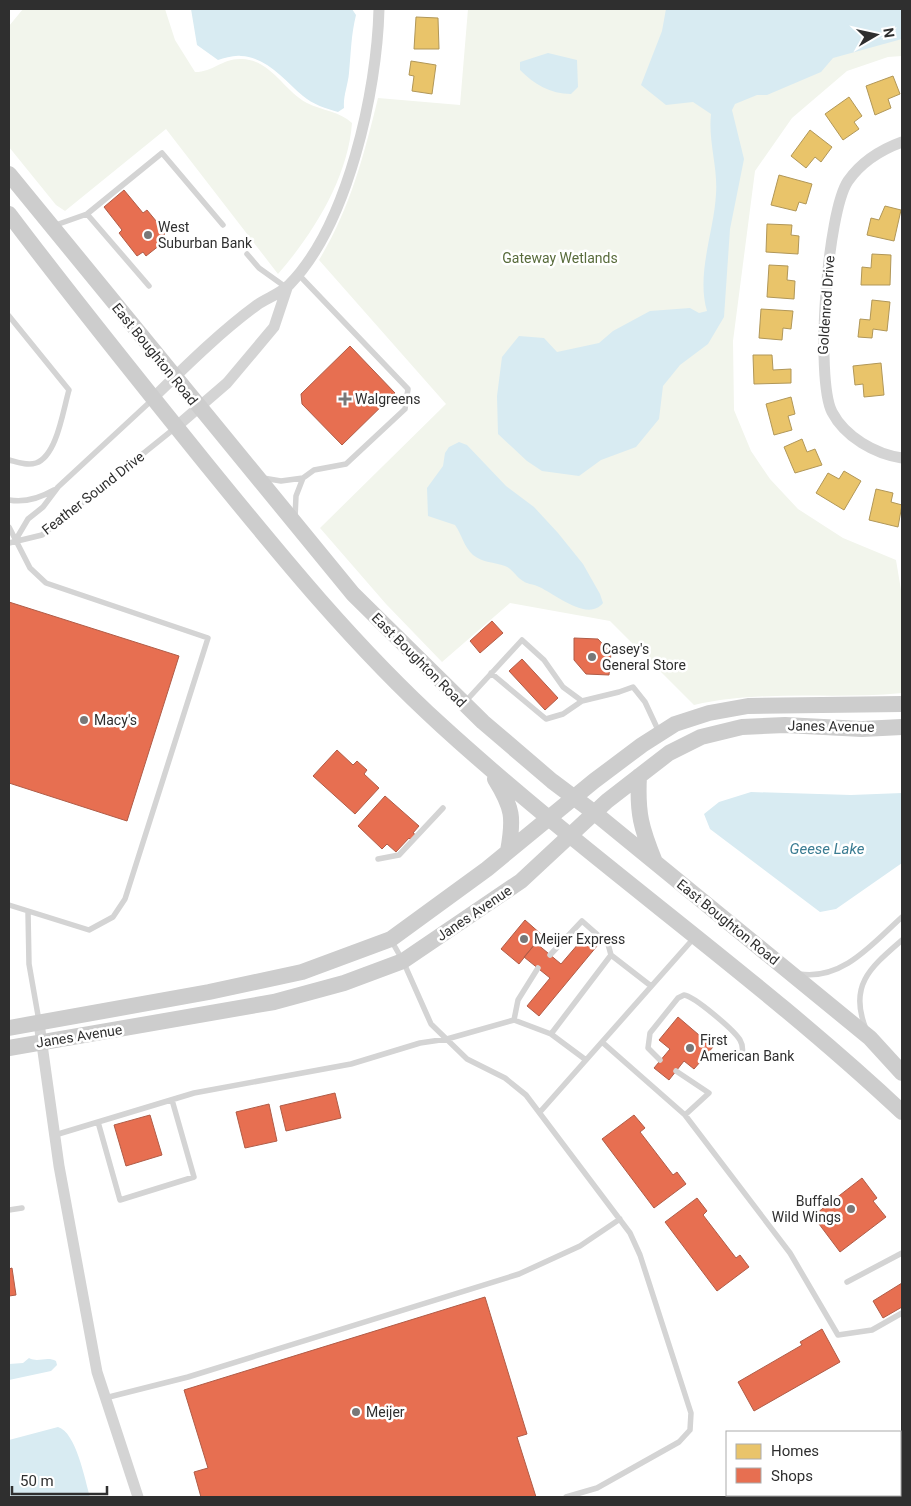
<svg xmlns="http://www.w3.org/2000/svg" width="911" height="1506" font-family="Roboto,sans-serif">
	<rect width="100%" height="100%" fill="#fff"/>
	<path fill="#f2f5ec" d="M23 9H165L175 40 195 72C214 72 222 58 242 59 271 60 284 91 307 103 323 111 339 111 352 123 348 178 313 234 278 274L166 129 65 211 56 205 9 147V26Z
		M468 9H902V56L888 57 847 71 792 118 755 171 733 341 734 410 751 451 770 479 798 509 843 538 896 560 902 596V693C832 700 763 689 694 705L610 621 510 603 442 662 386 604 320 528 446 404 319 260C350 209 364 155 378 98L460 105Z"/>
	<path fill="#d8ebf2" d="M191 9H352L356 15C351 35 351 53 349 73 348 85 343 96 344 108L338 112C327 109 312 104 303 96 284 80 267 57 241 56 234 55 225 58 218 60L197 45Z
		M666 9H902V39L833 58 821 72 767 95H757L735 104 732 110 744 159 730 229 724 317 708 344 680 365 663 386 659 419 636 447 601 460 579 476 542 471 527 461 498 434 497 396 502 357 519 336 544 338 557 352 599 343 613 331 650 311 690 308 699 313 707 311C696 274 714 232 716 194 718 167 708 141 711 114L693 102 666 105 641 85 662 31Z
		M548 53 577 60 578 87 571 94C550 94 534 84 520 70V62Z
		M459 442 467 445 506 486 534 507 558 533 583 564 600 594 603 603C587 623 553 592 537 586 532 584 527 584 523 581 516 577 513 569 505 566 494 562 483 563 473 555 464 547 462 535 455 525L428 516 427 488 443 466 445 453 449 447Z
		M751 792 851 795 902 793V863L836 909 820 912 710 829 704 814 719 802Z
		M29 1358C38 1363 47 1356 56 1361L57 1365 51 1371 9 1380V1364L23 1363Z
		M58 1427C76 1432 85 1480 90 1497H9V1440Z"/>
	<path fill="#e9c46a" stroke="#b19758" d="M416 17 438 18 439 49H414Z
		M411 61 436 65 432 94 412 91 414 76 409 75Z
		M893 76 900 94 888 99 891 108 875 115 866 86Z
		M849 97 862 116 854 122 859 129 843 140 825 114Z
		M810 130 832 147 821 162 815 157 806 168 791 156Z
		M779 175 812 184 806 204 799 202 796 211 771 205Z
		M885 206 901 210 894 241 867 235 871 218 879 220Z
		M767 224 792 225 791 235 799 236 798 254 766 252Z
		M872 254 891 255 890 285H861L862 267 871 268Z
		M769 265 788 266 787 280 795 281 794 299 767 297Z
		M872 300 890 302 887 331 873 329 872 338 858 337 860 319 870 320Z
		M761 309 793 311 791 329 783 328 782 340 759 338Z
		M753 355H772L773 370 791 369V383L754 384Z
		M881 363 884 395 864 397 863 384 855 385 853 366Z
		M791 397 795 414 788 416 792 430 774 435 766 404Z
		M802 439 807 452 815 449 822 465 795 473 784 447Z
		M844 471 861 481 844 510 816 493 828 473 839 479Z
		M876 489 893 493 891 502 902 505 898 527 869 520Z"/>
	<path fill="#e76f51" stroke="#b05c47" d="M124 190 143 213 147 210 166 233 161 237 165 241 146 256 143 252 137 256 119 233 122 230 104 207Z
		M350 346 395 393 342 445 302 404 301 394Z
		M9 602 179 656 127 821 9 783Z
		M492 621 503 633 480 653 470 641Z
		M574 638 598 639 611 653 609 675 586 674 574 660Z
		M522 659 558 698 545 710 509 671Z
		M337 750 353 765 357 761 367 770 364 774 379 788 355 814 313 776Z
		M385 796 419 826 413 833 416 835 411 840 409 838 396 852 387 844 382 849 358 826Z
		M525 920 542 935 519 964 501 949Z
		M585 936 597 946 539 1016 527 1006 550 978 524 957 536 943 561 964Z
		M678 1017 713 1047 694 1069 684 1061 669 1080 654 1068 670 1049 659 1040Z
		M335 1093 341 1118 286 1131 280 1106Z
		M269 1104 277 1141 245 1148 236 1112Z
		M150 1115 162 1155 126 1166 114 1125Z
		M634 1115 645 1128 640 1132 673 1175 677 1172 686 1184 654 1208 602 1139Z
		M862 1178 877 1198 873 1201 886 1217 840 1252 813 1216Z
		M697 1198 707 1211 703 1215 736 1258 740 1255 749 1267 717 1291 665 1222Z
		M12 1268 16 1295 9 1296V1269Z
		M902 1283V1307L883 1318 873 1301Z
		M485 1297 527 1434 517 1437 536 1497H201L194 1472 208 1468 184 1390Z
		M822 1329 840 1362 754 1411 738 1382 802 1345 800 1342Z"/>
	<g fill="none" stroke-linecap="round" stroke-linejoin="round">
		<path stroke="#d4d4d4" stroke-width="5.5" d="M53 226 87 214
			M247 254 259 268 287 288
			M299 275 408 389 405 409 346 464 314 470 303 478
			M149 286 87 214 162 153 223 225
			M9 316 69 390C63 410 57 456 36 463 27 466 17 462 9 460
			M263 478 281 481 303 478 296 496 295 518
			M9 500C25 503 40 498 54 490
			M9 527 30 568 46 583 208 638 125 899 113 917 89 930 9 905
			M15 541 28 519 43 507 58 487 152 400
			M9 543 42 535 175 428
			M491 673 546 719 563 714 582 701
			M465 702 522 640 544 660 563 687 582 701 619 692 633 687 645 702 659 732
			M378 859 399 855 443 808
			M28 912 29 964 39 1021
			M391 940 403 961 431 1024 467 1059 505 1078 526 1095 630 1233 640 1255 691 1413 690 1430 679 1442 597 1488 566 1497
			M550 955 582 921 608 944 611 955
			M799 974C843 981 873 943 902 917
			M514 1020 518 1000 538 968
			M866 1029C848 985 871 967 902 940
			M602 1042 685 1115 790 1253 838 1335 872 1330 902 1313
			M586 1060 551 1034 611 955 651 986
			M660 1060 648 1048 650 1033 678 998 684 995C694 996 734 1030 740 1040 743 1045 743 1050 742 1055
			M676 1071 709 1093 685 1115
			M540 1112 694 938
			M98 1122 120 1200 194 1177 172 1100
			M55 1135 194 1093 351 1064 420 1043 447 1039 514 1020 551 1034
			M9 1210 22 1208
			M847 1282 902 1253
			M105 1398 188 1377 519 1274 580 1246 620 1219"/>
		<path stroke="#d4d4d4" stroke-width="11" d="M902 142C880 150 862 161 848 181 827 212 815 378 832 412 845 437 875 454 902 458
			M152 399C186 366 219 333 257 305 267 298 280 294 289 285 348 225 377 91 379 9
			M176 427 227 383 274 327 287 288
			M39 1023 59 1166 97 1372 138 1497"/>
		<path stroke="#cdcdcd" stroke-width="16" d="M9 174 353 594 483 722 552 781 596 814 870 1038 902 1073
			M9 214C73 299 140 382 207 465 281 556 355 647 442 726 590 861 756 975 902 1112
			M639 776C637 813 641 828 655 862
			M495 779C513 808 514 818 508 851
			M9 1028 209 992 302 972 391 939 487 869 594 781 642 745 675 724 709 713 748 706 902 704
			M9 1048 274 1002 344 983 403 961 521 881 607 801 669 753 701 737 742 727 785 725 862 729 902 727"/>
		<path stroke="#c1c1c1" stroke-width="20" d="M900 1470 902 1469
			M841 1497 846 1495"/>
	</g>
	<g fill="#787878" stroke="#fff" stroke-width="2">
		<circle cx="148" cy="235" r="5"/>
		<path d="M342.5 391.5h5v5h5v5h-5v5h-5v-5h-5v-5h5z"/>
		<circle cx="592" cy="657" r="5"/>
		<circle cx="84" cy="720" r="5"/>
		<circle cx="524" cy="939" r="5"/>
		<circle cx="690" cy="1048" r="5"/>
		<circle cx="851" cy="1209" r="5"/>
		<circle cx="356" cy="1412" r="5"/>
	</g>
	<g text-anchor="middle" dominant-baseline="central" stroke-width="5" stroke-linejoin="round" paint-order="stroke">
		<g font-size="14" fill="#2f2f2f" stroke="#fff" text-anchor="start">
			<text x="158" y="227">West<tspan x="158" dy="16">Suburban Bank</tspan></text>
			<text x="355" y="399">Walgreens</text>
			<text x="602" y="649">Casey's<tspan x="602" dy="16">General Store</tspan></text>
			<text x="94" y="720">Macy's</text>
			<text x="534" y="939">Meijer Express</text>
			<text x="700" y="1040">First<tspan x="700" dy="16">American Bank</tspan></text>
			<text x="841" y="1201" text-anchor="end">Buffalo<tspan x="841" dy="16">Wild Wings</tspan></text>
			<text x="366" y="1412">Meijer</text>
		</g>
		<g font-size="14" fill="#586b3b" stroke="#fff">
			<text x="560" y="258">Gateway Wetlands</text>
		</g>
		<g font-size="14" fill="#2f2f2f" stroke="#fff">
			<text transform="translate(826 305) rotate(-86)">Goldenrod Drive</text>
			<text transform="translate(155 354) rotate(51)">East Boughton Road</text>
			<text transform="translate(93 493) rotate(-38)">Feather Sound Drive</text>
			<text transform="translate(419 660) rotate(45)">East Boughton Road</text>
			<text transform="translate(831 726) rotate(1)">Janes Avenue</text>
			<text transform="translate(474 913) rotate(-34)">Janes Avenue</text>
			<text transform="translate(728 922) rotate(39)">East Boughton Road</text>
			<text transform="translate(79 1036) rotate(-9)">Janes Avenue</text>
		</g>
		<g font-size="15" font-style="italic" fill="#3b7c92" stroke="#fff">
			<text x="827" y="849">Geese Lake</text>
		</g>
	</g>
	<rect width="911" height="1506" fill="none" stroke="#2f2f2f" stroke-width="20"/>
	<rect x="726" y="1431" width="175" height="65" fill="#ffffff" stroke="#acacac"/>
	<rect x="736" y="1444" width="25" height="15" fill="#e9c46a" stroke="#acacac"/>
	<text x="771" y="1456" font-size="15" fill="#2f2f2f">Homes</text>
	<rect x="736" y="1468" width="25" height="15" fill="#e76f51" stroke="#acacac"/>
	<text x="771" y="1481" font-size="15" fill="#2f2f2f">Shops</text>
	<g transform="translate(876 35) rotate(81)" stroke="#ffffff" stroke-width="4" paint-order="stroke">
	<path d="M0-4L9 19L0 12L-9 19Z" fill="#2f2f2f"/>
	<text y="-8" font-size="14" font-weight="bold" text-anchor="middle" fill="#2f2f2f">N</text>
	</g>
	<path d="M12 1486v8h95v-8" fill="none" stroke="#2f2f2f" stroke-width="2.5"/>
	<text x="20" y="1486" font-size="15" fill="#2f2f2f" stroke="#ffffff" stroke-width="4" paint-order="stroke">50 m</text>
</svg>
